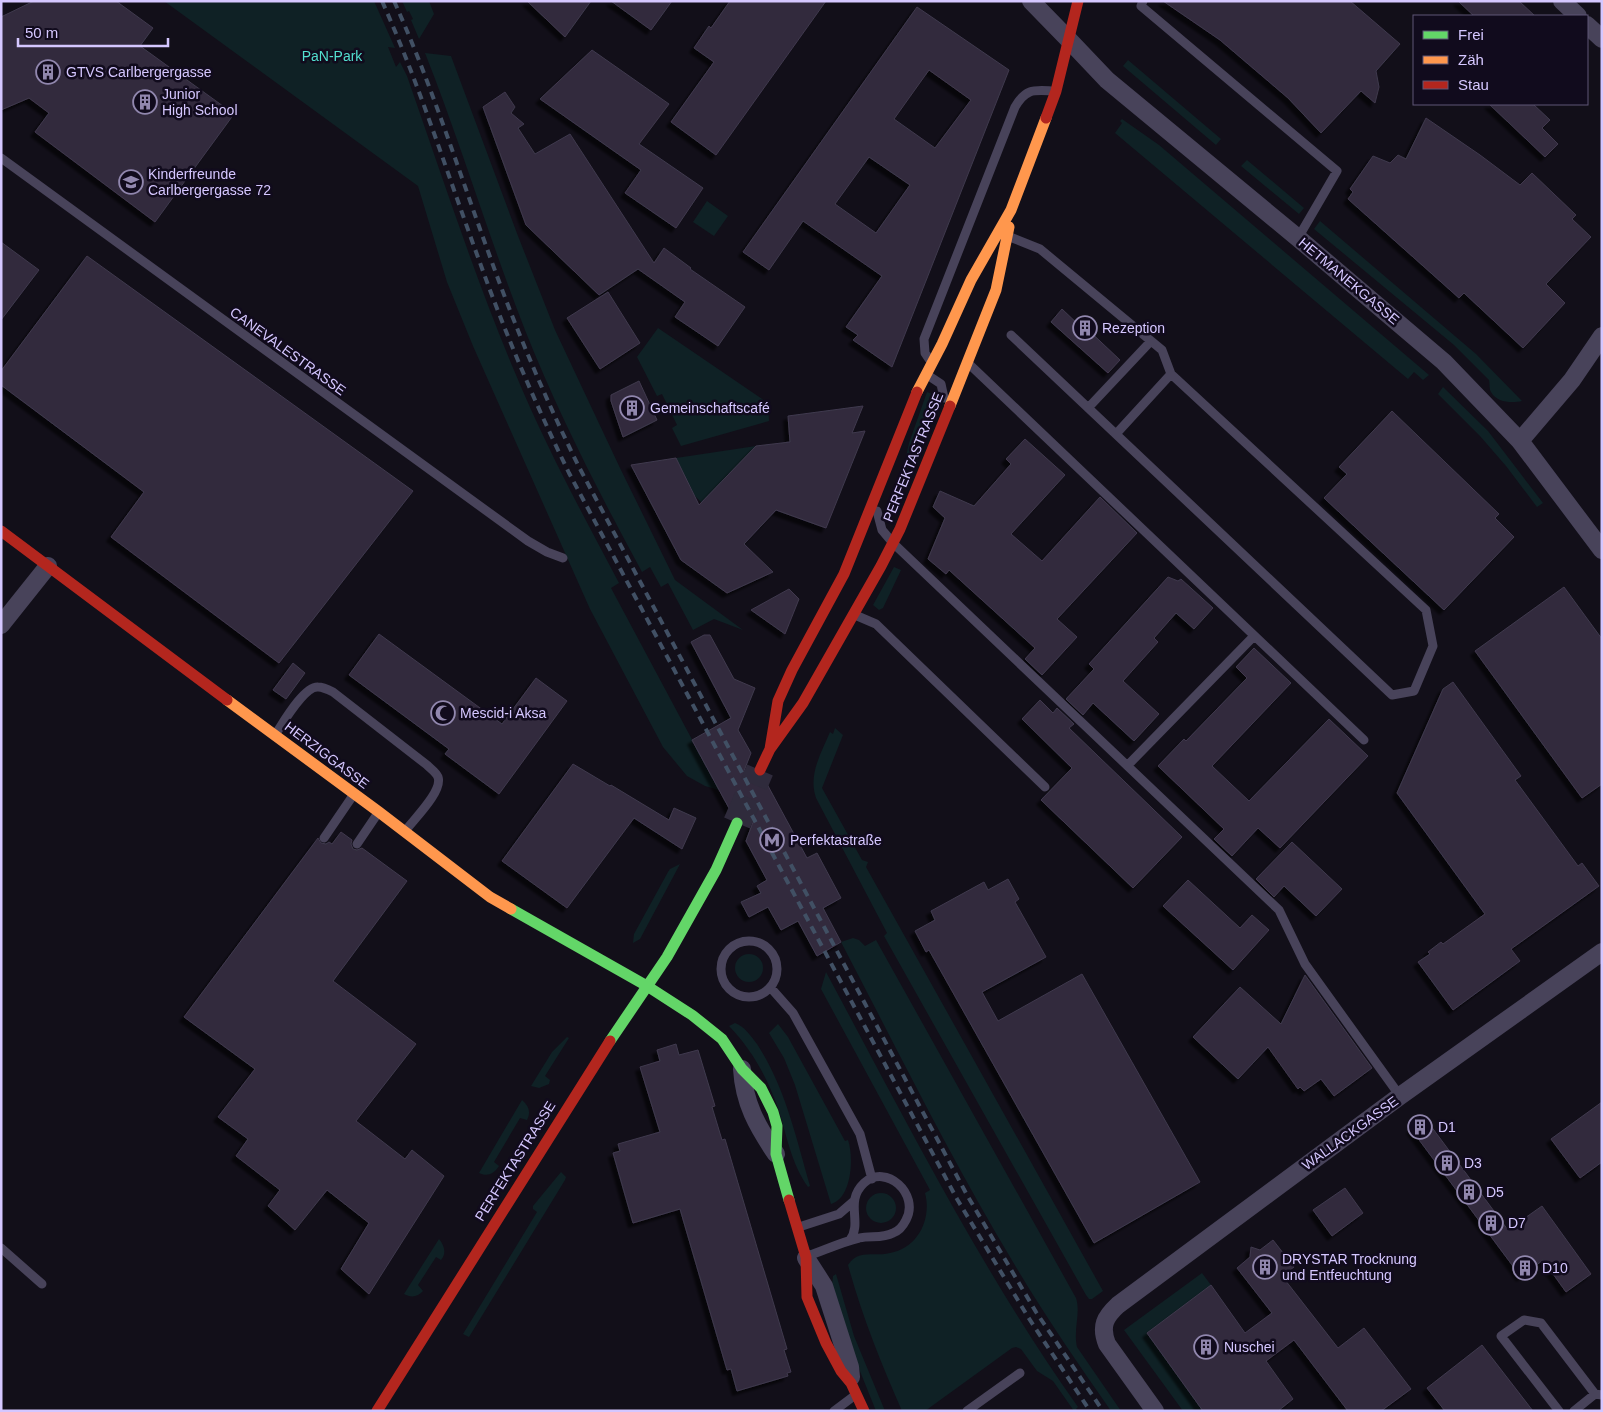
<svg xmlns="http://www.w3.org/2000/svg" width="1603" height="1412" font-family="Helvetica,sans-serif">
	<defs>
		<filter id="shadow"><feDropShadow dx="-4.5" dy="4.5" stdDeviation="1" flood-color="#0009"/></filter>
	</defs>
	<rect width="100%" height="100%" fill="#120f19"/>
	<path fill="#0f2125" d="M164 1H374L395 48 388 47 396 67 400 62 407 76C442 176 475 278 516 375 546 447 583 515 619 583L611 588 719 790 705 786 687 776 663 747 590 609 473 346 447 282 418 186Z
		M402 1H429L434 14 419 39 411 20 413 19 409 11 407 12Z
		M425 53 451 56 518 236 555 330 620 468 675 580 743 630 714 619 693 630 668 583 661 587 650 567 642 572C599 493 558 413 525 330 489 238 461 144 425 53Z
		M1128 60 1221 139 1216 145 1123 66Z
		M1122 119 1159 145 1429 375 1423 380 1414 372 1408 379 1115 133 1122 123 1120 121Z
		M1247 160 1304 208 1299 214 1241 166Z
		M707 201 728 216 714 236 693 222Z
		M1320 221 1476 354 1522 401C1512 403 1497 403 1491 392 1489 389 1490 384 1489 380L1454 345 1314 229Z
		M658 328 768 403 769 421 681 446 672 428 677 425 662 394 657 396 637 357Z
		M1443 387 1488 431 1543 503 1537 507 1506 466 1480 436 1438 394Z
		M927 392 935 395 914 448 895 509 891 508 901 480 909 443Z
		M756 446 702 503 694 495 676 458Z
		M894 567 901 570 883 608 879 610 873 605Z
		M835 728 843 735 822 788 862 860 868 862 866 867 1103 1291 1092 1299H1089L1086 1295 884 936 887 933 816 798C808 774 821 754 830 732L833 734Z
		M680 864 640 939 633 943 634 934 668 872 670 869Z
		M853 938 859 940 865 946 876 940 1076 1298C1081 1313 1073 1329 1077 1347L1121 1411H1111C1077 1362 1043 1313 1013 1262 951 1159 897 1049 841 942Z
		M735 968a14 14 0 1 1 28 0a14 14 0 1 1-28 0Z
		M826 972C905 1119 981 1270 1078 1407L1076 1409 1078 1411H1074L1053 1381 1037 1371 1021 1349 1016 1347 1012 1348 925 1411H902C881 1363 862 1316 848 1265 858 1249 875 1257 890 1253 918 1248 932 1219 925 1193L930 1190 821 989Z
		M735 1023C744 1026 751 1036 757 1044 785 1087 796 1137 810 1186L808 1187C791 1163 787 1136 778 1108 767 1077 752 1050 729 1026Z
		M778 1024 788 1037 845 1141 848 1140C854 1157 852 1198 831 1204L795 1085 784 1058 769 1033Z
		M567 1037 569 1038 545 1076 550 1080 549 1084 539 1088 531 1086 552 1052Z
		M522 1100C529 1106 531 1112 527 1120L520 1118 494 1162 499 1166C494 1174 487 1177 479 1173Z
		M561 1172 566 1177 565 1180 469 1337 463 1334 537 1212 533 1209V1206Z
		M866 1208a15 15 0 1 1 30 0a15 15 0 1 1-30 0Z
		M439 1239C444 1245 447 1253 441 1260L436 1257 418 1285 423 1291C418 1297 411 1298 404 1294Z
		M1202 1273 1211 1285 1147 1333 1203 1411H1183L1124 1330Z
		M836 1274 854 1336 885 1411H876L839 1319 831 1295 833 1276Z"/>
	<path fill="#302c3c" stroke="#40394e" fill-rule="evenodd" filter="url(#shadow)" d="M34 1H116L153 28 140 46 234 114 155 222 35 132 49 113 29 98 1 110V17Z
		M527 1H591L565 37Z
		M611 1H672L651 30Z
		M730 1H826L716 155 671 122 714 62 694 48 709 26 711 28Z
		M1163 1H1350L1400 44 1376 71 1379 87 1375 103 1361 91 1321 133 1288 98 1220 40Z
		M1458 1H1519L1535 16H1474Z
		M917 7 1009 70 892 367 853 340 858 335 846 327 882 276 803 221 769 270 743 252ZM929 70 971 100 935 148 894 119ZM869 157 910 185 876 233 835 204Z
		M592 50 669 104 639 144 703 188 676 228 625 193 641 170 540 99Z
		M505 92 515 107 511 113 524 124 518 128 535 154 570 134 654 263 664 248 691 268 690 269 745 307 718 346 675 317 685 302 638 269 599 295 526 225 483 107Z
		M1489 104H1533L1550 120 1542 128 1558 144 1545 157Z
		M1426 118 1480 155 1520 185 1532 173 1576 215 1572 219 1591 237 1546 284 1565 303 1523 348 1464 293 1459 298 1348 199 1353 192 1350 189 1373 156 1390 163 1398 155 1406 159Z
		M1 242 39 270 1 320Z
		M87 256 413 491 279 663 111 537 144 492 1 385V371Z
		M608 292 640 343 600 369 567 318Z
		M1062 309 1081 327 1083 325 1120 360 1108 373 1051 322Z
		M639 381 657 420 623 437 611 401V395Z
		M863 406 852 433 865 431 826 528 776 510 744 544 773 572 727 593 681 560 631 465 676 458 699 505 756 446 790 442 788 416Z
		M1392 411 1499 514 1495 518 1514 537 1444 610 1324 498 1347 474 1339 467Z
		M1025 439 1065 475 1011 534 1042 561 1100 497 1137 533 1057 619 1077 637 1042 675 1025 659 1035 648 949 570 946 574 928 559 945 518 933 507 940 491 974 506 1011 464 1006 459Z
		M1168 577 1178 581 1181 579 1213 608 1194 629 1176 613 1154 638 1158 642 1123 681 1159 714 1134 741 1093 703 1083 715 1066 699 1094 669 1089 664Z
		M1564 587 1602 639V784L1582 798 1475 651Z
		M789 589 799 599 785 634 751 610Z
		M379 634 502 724 536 678 567 701 499 794 445 754 449 749 349 675Z
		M704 635H710L734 679 755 688 738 730 751 753 744 771 747 778 754 784 761 786 767 784 807 858 817 853 841 898 823 908 841 942 817 956 798 921 781 930 768 907 749 917 741 902 761 893 757 886 767 880 746 841 753 822 750 814 743 809 736 807 730 810 692 740 731 718 691 642Z
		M1254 648 1291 683 1212 766 1249 801 1329 719 1368 756 1280 848 1258 828 1232 856 1214 839 1224 829 1158 766 1184 739 1186 741 1247 678 1236 667Z
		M293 663 305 673 286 699 273 690Z
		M1453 682 1521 776 1515 780 1578 866 1582 863 1599 886 1511 949 1520 961 1453 1010 1418 962 1430 954 1428 952 1441 942 1443 944 1485 914 1397 793 1443 689Z
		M1040 700 1053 713 1057 708 1074 724 1069 728 1182 837 1133 888 1041 800 1072 768 1022 719Z
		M573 764 610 786 611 785 669 820 674 808 696 818 682 849 634 818 567 908 502 861Z
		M341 832 352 840 351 844 353 849 357 850 362 848 407 881 333 981 416 1044 356 1121 405 1159 412 1150 444 1176 369 1294 341 1269 369 1223 327 1190 295 1230 268 1206 280 1190 236 1156 248 1139 218 1117 255 1069 184 1017 318 838 321 843 326 844 329 842 332 844Z
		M1292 842 1342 889 1316 916 1284 886 1274 897 1256 879Z
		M1008 879 1019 899 1015 902 1046 957 982 992 998 1021 1082 974 1200 1182 1094 1243 929 950 926 952 915 931 935 920 931 911 984 882 988 890Z
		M1188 880 1240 928 1252 915 1269 930 1233 970 1163 906Z
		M1305 975 1372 1068 1334 1096 1321 1079 1304 1091 1300 1087 1298 1089 1268 1047 1238 1079 1193 1037 1240 987 1281 1024Z
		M676 1044 679 1055 698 1050 715 1106 712 1107 722 1140 725 1139 787 1349 784 1350 791 1372 787 1373 788 1376 737 1391 731 1369 727 1370 680 1209 633 1223 613 1153 620 1151 618 1144 660 1132 640 1067 660 1061 657 1050Z
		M1602 1102V1162L1580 1178 1551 1139Z
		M1425 1118 1508 1230 1542 1206 1591 1274 1566 1292 1543 1260 1521 1277 1411 1129Z
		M1345 1188 1363 1213 1332 1236 1313 1210Z
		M1273 1240 1294 1267 1282 1276 1338 1348 1364 1328 1411 1389 1381 1411H1348L1294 1340 1266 1361 1293 1399 1278 1411H1203L1147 1333 1211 1285 1245 1333 1272 1313 1237 1268 1250 1257 1251 1247 1260 1250Z
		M1482 1345 1533 1411H1445L1427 1388Z"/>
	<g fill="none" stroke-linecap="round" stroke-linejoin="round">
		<path stroke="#2f2b3c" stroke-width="28" stroke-dasharray="28 14" stroke-linecap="butt" d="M737 823 760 770"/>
		<path stroke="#48435a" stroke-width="9" d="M1143 1 1141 6 1337 171 1298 238
			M1 158 528 541 547 552 563 558
			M1010 237 1040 249 1162 350 1171 374 1426 610 1433 646 1414 691 1392 695 1011 335
			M929 359 925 353 924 339 1015 107C1026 88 1034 90 1053 91
			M969 364 1364 740
			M929 376 941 384 944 398
			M1088 408 1151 341
			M1116 434 1171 374
			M877 511 882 530 893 543 1279 910 1305 964 1400 1096
			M855 615 876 624 1045 787
			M275 735C283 723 304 686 318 687 323 687 329 690 333 692L427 765C431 769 436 772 438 777 443 791 414 819 406 830
			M1128 765 1254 636
			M324 838 354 794
			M357 844 378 813
			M721 969a28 28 0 1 1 56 0a28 28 0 1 1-56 0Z
			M770 987 793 1013 860 1134 872 1179
			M799 1227 839 1214 854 1201
			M1 1248 42 1284
			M808 1256C825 1250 842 1242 859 1238 870 1235 882 1239 893 1233 899 1231 903 1226 906 1220 920 1194 886 1163 864 1183 844 1202 863 1222 850 1240
			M834 1411 854 1396
			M967 1411 1020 1373
			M1559 1411 1501 1336 1524 1320 1541 1323 1595 1394
			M1574 1411 1595 1394 1602 1395"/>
		<path stroke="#48435a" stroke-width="18" d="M1031 1 1069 40 1107 80 1298 238 1444 362 1520 441 1602 550
			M1562 1 1578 16
			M1587 25 1602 39
			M1520 441 1572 380 1602 336
			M1 625 48 566
			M742 1069C744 1103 757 1126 776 1154
			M806 1258 824 1286 850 1367 851 1377
			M1155 1411 1107 1344C1100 1326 1105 1317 1118 1305L1400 1096 1602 952"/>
		<path stroke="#63d668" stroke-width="11" d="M511 909 647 986 692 1015 722 1039 742 1069 761 1088 773 1112 777 1126 776 1154 789 1200
			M610 1041 667 957 716 870 737 823"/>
		<path stroke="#ff974d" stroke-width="11" d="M917 392 942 344 971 280 1011 210 1046 118
			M950 406 996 290 1009 227
			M227 700 379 812 490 897 511 909"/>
		<path stroke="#b3261e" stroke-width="11" d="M1046 118 1056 91 1078 1
			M1 531 227 700
			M770 749 778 701 792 670 844 574 917 392
			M760 770 770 749 803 703 881 566 900 529 950 406
			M789 1200 806 1257 807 1297 826 1343 841 1371 851 1383 864 1411
			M377 1411 610 1041"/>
		<path stroke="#415064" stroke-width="4" stroke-dasharray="8 6" stroke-linecap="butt" d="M382 1C420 86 447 173 479 260 505 333 535 403 569 473L957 1199 1028 1317 1090 1411
			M394 1C431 83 458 169 489 254 515 327 545 398 579 467L967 1195 1036 1312 1103 1411"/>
	</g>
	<defs>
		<g id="building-ring" transform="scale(1.25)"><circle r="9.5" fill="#110b1d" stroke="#9187ae" stroke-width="1.5"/><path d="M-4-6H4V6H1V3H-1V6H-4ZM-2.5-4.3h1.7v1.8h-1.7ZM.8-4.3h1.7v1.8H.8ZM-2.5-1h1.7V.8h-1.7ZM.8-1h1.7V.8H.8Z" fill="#9187ae"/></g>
		<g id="school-ring" transform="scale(1.25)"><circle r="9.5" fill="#110b1d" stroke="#9187ae" stroke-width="1.5"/><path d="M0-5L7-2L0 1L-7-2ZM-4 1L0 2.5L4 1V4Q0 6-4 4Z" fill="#9187ae"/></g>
		<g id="mosque-ring" transform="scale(1.25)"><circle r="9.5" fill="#110b1d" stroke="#9187ae" stroke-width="1.5"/><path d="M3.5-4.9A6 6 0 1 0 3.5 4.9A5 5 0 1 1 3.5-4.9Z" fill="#9187ae"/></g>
		<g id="metro-ring" transform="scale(1.25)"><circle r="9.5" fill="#110b1d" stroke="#9187ae" stroke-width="1.5"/><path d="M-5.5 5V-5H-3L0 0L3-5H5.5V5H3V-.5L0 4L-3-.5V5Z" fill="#9187ae"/></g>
	</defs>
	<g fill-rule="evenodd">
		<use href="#building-ring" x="48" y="72"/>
		<use href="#building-ring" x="145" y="102"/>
		<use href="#school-ring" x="131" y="182"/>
		<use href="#building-ring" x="1085" y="328"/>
		<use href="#building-ring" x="632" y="408"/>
		<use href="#mosque-ring" x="443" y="713"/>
		<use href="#metro-ring" x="772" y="840"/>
		<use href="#building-ring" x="1420" y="1127"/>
		<use href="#building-ring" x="1447" y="1163"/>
		<use href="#building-ring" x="1469" y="1192"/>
		<use href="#building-ring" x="1491" y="1223"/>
		<use href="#building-ring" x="1265" y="1267"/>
		<use href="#building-ring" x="1525" y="1268"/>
		<use href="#building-ring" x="1206" y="1347"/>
	</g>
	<g text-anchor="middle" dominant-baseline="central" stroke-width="5" stroke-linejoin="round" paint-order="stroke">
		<g font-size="14" fill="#53dfcf" stroke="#110b1d">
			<text x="332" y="56">PaN-Park</text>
		</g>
		<g font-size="14" fill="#d5c7ff" stroke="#110b1d" text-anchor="start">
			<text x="66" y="72">GTVS Carlbergergasse</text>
			<text x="162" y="94">Junior<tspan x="162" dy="16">High School</tspan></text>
			<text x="148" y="174">Kinderfreunde<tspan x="148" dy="16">Carlbergergasse 72</tspan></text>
			<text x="1102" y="328">Rezeption</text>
			<text x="650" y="408">Gemeinschaftscafé</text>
			<text x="460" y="713">Mescid-i Aksa</text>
			<text x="790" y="840">Perfektastraße</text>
			<text x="1438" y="1127">D1</text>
			<text x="1464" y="1163">D3</text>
			<text x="1486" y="1192">D5</text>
			<text x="1508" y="1223">D7</text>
			<text x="1282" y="1259">DRYSTAR Trocknung<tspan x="1282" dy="16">und Entfeuchtung</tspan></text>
			<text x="1542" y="1268">D10</text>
			<text x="1224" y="1347">Nuschei</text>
		</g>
		<g font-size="14" fill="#d5c7ff" stroke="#110b1d">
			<text transform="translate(1349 281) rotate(40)">HETMANEKGASSE</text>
			<text transform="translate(288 351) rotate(36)">CANEVALESTRASSE</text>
			<text transform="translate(913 457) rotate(-68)">PERFEKTASTRASSE</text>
			<text transform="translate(327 755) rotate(37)">HERZIGGASSE</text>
			<text transform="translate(1350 1133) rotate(-36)">WALLACKGASSE</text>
			<text transform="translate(515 1161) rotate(-58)">PERFEKTASTRASSE</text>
		</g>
	</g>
	<rect width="1603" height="1412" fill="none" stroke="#d5c7ff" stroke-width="5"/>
	<rect x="1413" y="15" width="175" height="90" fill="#110b1d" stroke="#5f5677"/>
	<rect x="1423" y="31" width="25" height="8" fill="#63d668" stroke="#5f5677"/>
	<text x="1458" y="40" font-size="15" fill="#d5c7ff">Frei</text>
	<rect x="1423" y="56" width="25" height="8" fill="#ff974d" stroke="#5f5677"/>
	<text x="1458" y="65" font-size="15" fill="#d5c7ff">Zäh</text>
	<rect x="1423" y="81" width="25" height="8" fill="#b3261e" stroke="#5f5677"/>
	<text x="1458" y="90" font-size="15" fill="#d5c7ff">Stau</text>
	<path d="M18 38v8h150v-8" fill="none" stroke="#d5c7ff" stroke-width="2.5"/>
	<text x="25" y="38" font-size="15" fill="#d5c7ff" stroke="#110b1d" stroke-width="4" paint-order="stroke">50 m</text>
</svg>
